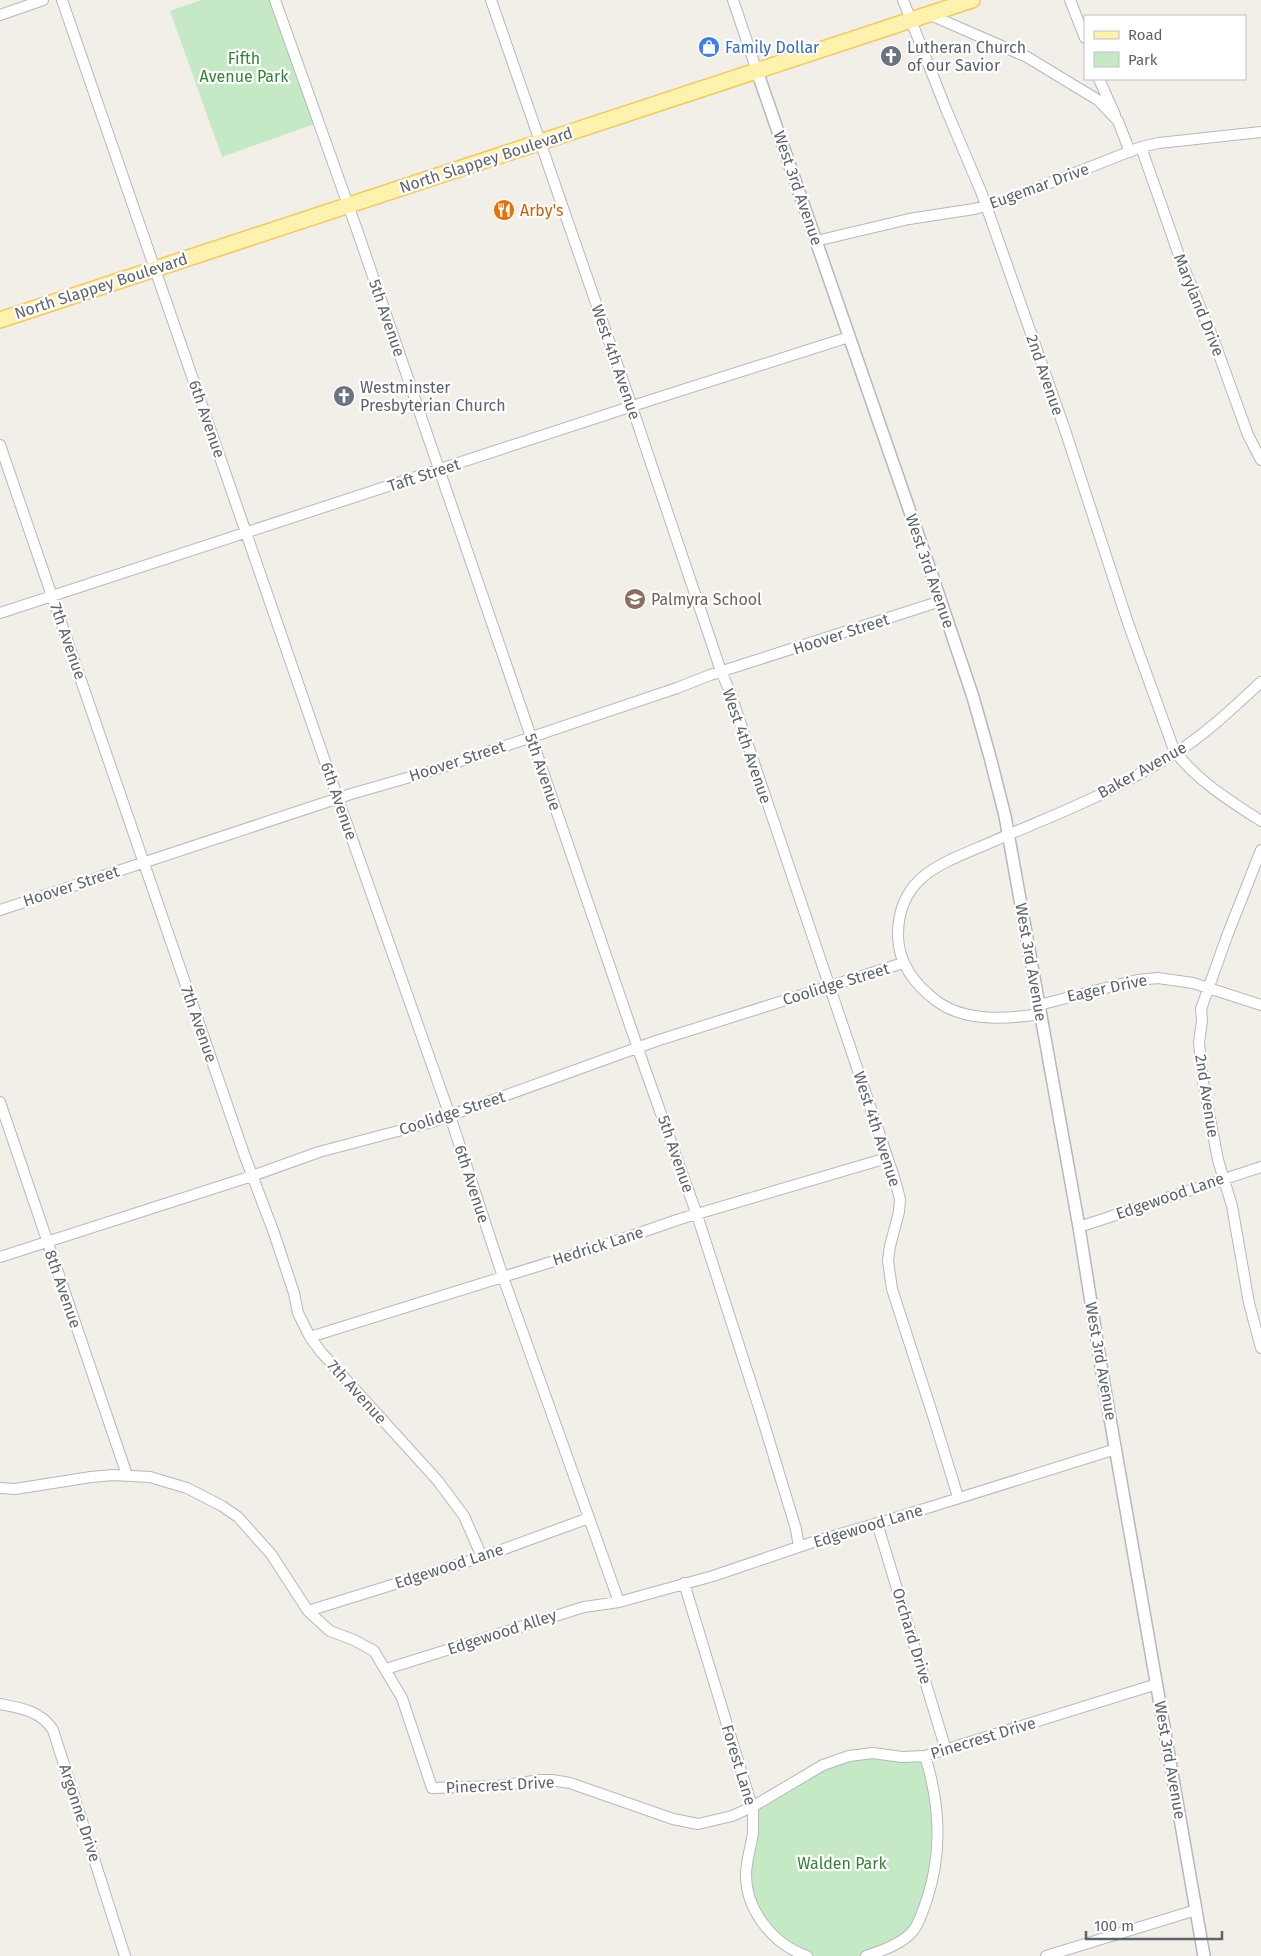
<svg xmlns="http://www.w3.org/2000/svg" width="1261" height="1956" font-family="'Fira Sans',sans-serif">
	<rect width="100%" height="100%" fill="#f1efe8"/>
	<path fill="#c5e8c5" d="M201 0H274L317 123 222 157 170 11Z
		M849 1756 925 1757 932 1781 936 1860 912 1931 864 1956H809L769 1930 748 1889 753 1810 793 1784Z"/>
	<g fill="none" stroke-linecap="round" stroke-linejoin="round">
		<g stroke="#b5b8bc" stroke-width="12">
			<path id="minor" d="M62 0 338 799 450 1116 503 1277 619 1602
				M275 0 357 230 644 1066 697 1215 761 1414 796 1529 799 1547
				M491 0 632 407 721 671 730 692 895 1180 900 1199 899 1212 890 1246 888 1261 892 1289 934 1419 958 1497
				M733 0 757 71
				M903 0 946 109 982 194 1065 430 1128 623 1174 750C1196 780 1230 801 1261 821
				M1070 0 1085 38
				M928 14 1027 57 1098 100 1118 121 1130 152
				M0 15 43 0
				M1099 79 1115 115
				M1141 147 1181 261 1213 338 1248 435 1261 460
				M816 241 909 219 974 209 1004 201 1141 147 1159 143 1261 132
				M0 445 244 1154 274 1233 294 1293 298 1313 310 1337 321 1352 438 1481 464 1516 482 1557
				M0 613 651 400 849 337
				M1261 850 1227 936 1201 1009 1202 1021 1199 1042 1203 1082 1218 1160 1232 1206 1249 1303 1261 1348
				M0 910 351 794 431 771 677 688 710 675 941 601
				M1039 1005 1137 980 1158 978 1193 983 1261 1005
				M1040 1014C1007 1019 966 1022 938 1002 916 986 899 965 898 937 897 873 947 862 994 841 1034 823 1076 808 1115 787 1135 776 1157 765 1177 752 1207 733 1235 706 1261 682
				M0 1102 127 1475
				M1079 1227 1261 1167
				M0 1257 252 1176 319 1152 432 1122 656 1041 903 963
				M310 1337 596 1248 680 1219 887 1158
				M0 1488 15 1489 91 1477 113 1475 150 1477 187 1488 222 1506 238 1517 271 1554 308 1611 330 1631 354 1640 374 1651 402 1698 432 1788 498 1786 540 1780H552L570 1783 673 1819 698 1824 732 1816 752 1807 823 1765 849 1756 873 1753 902 1757 925 1756 1157 1684
				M877 1523 946 1750
				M684 1583 753 1810C753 1817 753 1825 753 1833 751 1847 746 1861 746 1875 746 1911 774 1945 807 1956
				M308 1611 482 1557 589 1518
				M386 1669 584 1607 619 1602 713 1576 816 1541 892 1519 1116 1449
				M0 1704C21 1708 41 1711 53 1730L125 1956
				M866 1956C882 1951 902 1944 913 1931 920 1922 923 1910 927 1899 943 1851 940 1804 925 1756
				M1046 1956 1196 1910"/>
		</g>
		<g stroke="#b5b8bc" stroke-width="14">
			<path id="tertiary" d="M757 71 933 578 973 697 990 757 1005 816 1079 1227 1103 1378 1204 1956"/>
		</g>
		<g stroke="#f2c960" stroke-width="18">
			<path id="primary" d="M0 320 972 0"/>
		</g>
		<use href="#minor" stroke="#fff" stroke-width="10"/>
		<use href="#tertiary" stroke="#fff" stroke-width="11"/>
		<use href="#primary" stroke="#fff2af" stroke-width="15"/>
	</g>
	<defs>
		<g id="shop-disc" transform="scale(1.125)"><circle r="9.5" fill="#3f7fe0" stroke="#fff"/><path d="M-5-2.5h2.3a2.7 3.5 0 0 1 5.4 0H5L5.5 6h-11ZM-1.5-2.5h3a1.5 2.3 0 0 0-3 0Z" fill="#fff"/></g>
		<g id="church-disc" transform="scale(1.125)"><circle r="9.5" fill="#6b7280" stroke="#fff"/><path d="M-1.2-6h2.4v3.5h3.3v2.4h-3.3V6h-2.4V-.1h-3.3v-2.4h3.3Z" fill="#fff"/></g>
		<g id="restaurant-disc" transform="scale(1.125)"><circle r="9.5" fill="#e8710a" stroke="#fff"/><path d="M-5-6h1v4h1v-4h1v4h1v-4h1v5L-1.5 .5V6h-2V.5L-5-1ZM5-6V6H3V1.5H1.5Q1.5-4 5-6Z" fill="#fff"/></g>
		<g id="school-disc" transform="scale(1.125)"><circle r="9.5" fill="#8d6e63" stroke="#fff"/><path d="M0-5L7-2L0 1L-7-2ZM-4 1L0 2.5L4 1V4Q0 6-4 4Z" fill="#fff"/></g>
	</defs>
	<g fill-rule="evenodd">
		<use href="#shop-disc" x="709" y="47"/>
		<use href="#church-disc" x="891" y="56"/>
		<use href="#restaurant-disc" x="504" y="210"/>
		<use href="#church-disc" x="344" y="396"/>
		<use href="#school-disc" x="635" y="599"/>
	</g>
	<g text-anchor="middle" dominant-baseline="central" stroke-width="4.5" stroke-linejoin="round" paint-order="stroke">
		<g font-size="16" fill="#366cbe" stroke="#fff" text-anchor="start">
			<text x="725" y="47">Family Dollar</text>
		</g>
		<g font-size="16" fill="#5b616d" stroke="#fff" text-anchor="start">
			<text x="907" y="47">Lutheran Church<tspan x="907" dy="18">of our Savior</tspan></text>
			<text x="360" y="387">Westminster<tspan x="360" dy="18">Presbyterian Church</tspan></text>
		</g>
		<g font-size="16" fill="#348238" stroke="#fff">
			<text x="244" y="58">Fifth<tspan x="244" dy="18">Avenue Park</tspan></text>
			<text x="842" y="1863">Walden Park</text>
		</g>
		<g font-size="16" fill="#5f6368" stroke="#fff">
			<text transform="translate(486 160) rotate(-18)">North Slappey Boulevard</text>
			<text transform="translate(1039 186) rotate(-20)">Eugemar Drive</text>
			<text transform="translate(798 188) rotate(71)">West 3rd Avenue</text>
			<text transform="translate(101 286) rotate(-18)">North Slappey Boulevard</text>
			<text transform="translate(1199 305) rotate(68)">Maryland Drive</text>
			<text transform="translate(387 318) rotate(71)">5th Avenue</text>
			<text transform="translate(616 362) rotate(71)">West 4th Avenue</text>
			<text transform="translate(1045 375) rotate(71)">2nd Avenue</text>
			<text transform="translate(207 419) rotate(71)">6th Avenue</text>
			<text transform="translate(424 475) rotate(-18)">Taft Street</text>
			<text transform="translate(930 571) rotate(71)">West 3rd Avenue</text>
			<text transform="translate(841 634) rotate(-18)">Hoover Street</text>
			<text transform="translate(68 641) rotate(71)">7th Avenue</text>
			<text transform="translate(747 746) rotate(71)">West 4th Avenue</text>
			<text transform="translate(457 761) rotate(-18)">Hoover Street</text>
			<text transform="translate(1142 770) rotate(-29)">Baker Avenue</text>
			<text transform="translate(543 772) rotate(71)">5th Avenue</text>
			<text transform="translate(339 801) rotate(71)">6th Avenue</text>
			<text transform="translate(71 886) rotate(-18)">Hoover Street</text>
			<text transform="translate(1031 962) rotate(80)">West 3rd Avenue</text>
			<text transform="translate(836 984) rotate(-17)">Coolidge Street</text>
			<text transform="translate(1107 988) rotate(-12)">Eager Drive</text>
			<text transform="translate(199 1024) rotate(71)">7th Avenue</text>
			<text transform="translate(1207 1096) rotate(81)">2nd Avenue</text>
			<text transform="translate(452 1113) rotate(-18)">Coolidge Street</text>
			<text transform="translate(877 1129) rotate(72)">West 4th Avenue</text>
			<text transform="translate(676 1154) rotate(71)">5th Avenue</text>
			<text transform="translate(472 1184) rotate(72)">6th Avenue</text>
			<text transform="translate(1170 1196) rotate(-19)">Edgewood Lane</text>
			<text transform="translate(598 1246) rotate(-18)">Hedrick Lane</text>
			<text transform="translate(63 1289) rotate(71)">8th Avenue</text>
			<text transform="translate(1101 1361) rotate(80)">West 3rd Avenue</text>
			<text transform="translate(357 1392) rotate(48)">7th Avenue</text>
			<text transform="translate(868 1526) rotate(-17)">Edgewood Lane</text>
			<text transform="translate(449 1566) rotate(-18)">Edgewood Lane</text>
			<text transform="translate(502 1632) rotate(-18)">Edgewood Alley</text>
			<text transform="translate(912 1636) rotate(73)">Orchard Drive</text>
			<text transform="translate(983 1738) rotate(-17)">Pinecrest Drive</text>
			<text transform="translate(1170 1760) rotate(80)">West 3rd Avenue</text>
			<text transform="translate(739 1765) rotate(73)">Forest Lane</text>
			<text transform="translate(500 1785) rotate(-3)">Pinecrest Drive</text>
			<text transform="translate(80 1813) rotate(72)">Argonne Drive</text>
		</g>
		<g font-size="16" fill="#c56008" stroke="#fff" text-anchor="start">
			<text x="520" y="210">Arby's</text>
		</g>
		<g font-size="16" fill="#785e54" stroke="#fff" text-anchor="start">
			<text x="651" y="599">Palmyra School</text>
		</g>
	</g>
	<rect x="1084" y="15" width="162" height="65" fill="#ffffff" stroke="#bfc1c3"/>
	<rect x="1094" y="31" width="25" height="8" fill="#fff2af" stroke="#bfc1c3"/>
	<text x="1128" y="40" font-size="15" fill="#5f6368">Road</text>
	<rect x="1094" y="52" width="25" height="15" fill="#c5e8c5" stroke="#bfc1c3"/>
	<text x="1128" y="65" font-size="15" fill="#5f6368">Park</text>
	<path d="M1086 1931v8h136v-8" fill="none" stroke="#5f6368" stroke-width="2.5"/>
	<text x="1094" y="1931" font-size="15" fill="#5f6368" stroke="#ffffff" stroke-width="4" paint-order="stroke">100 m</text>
</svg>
